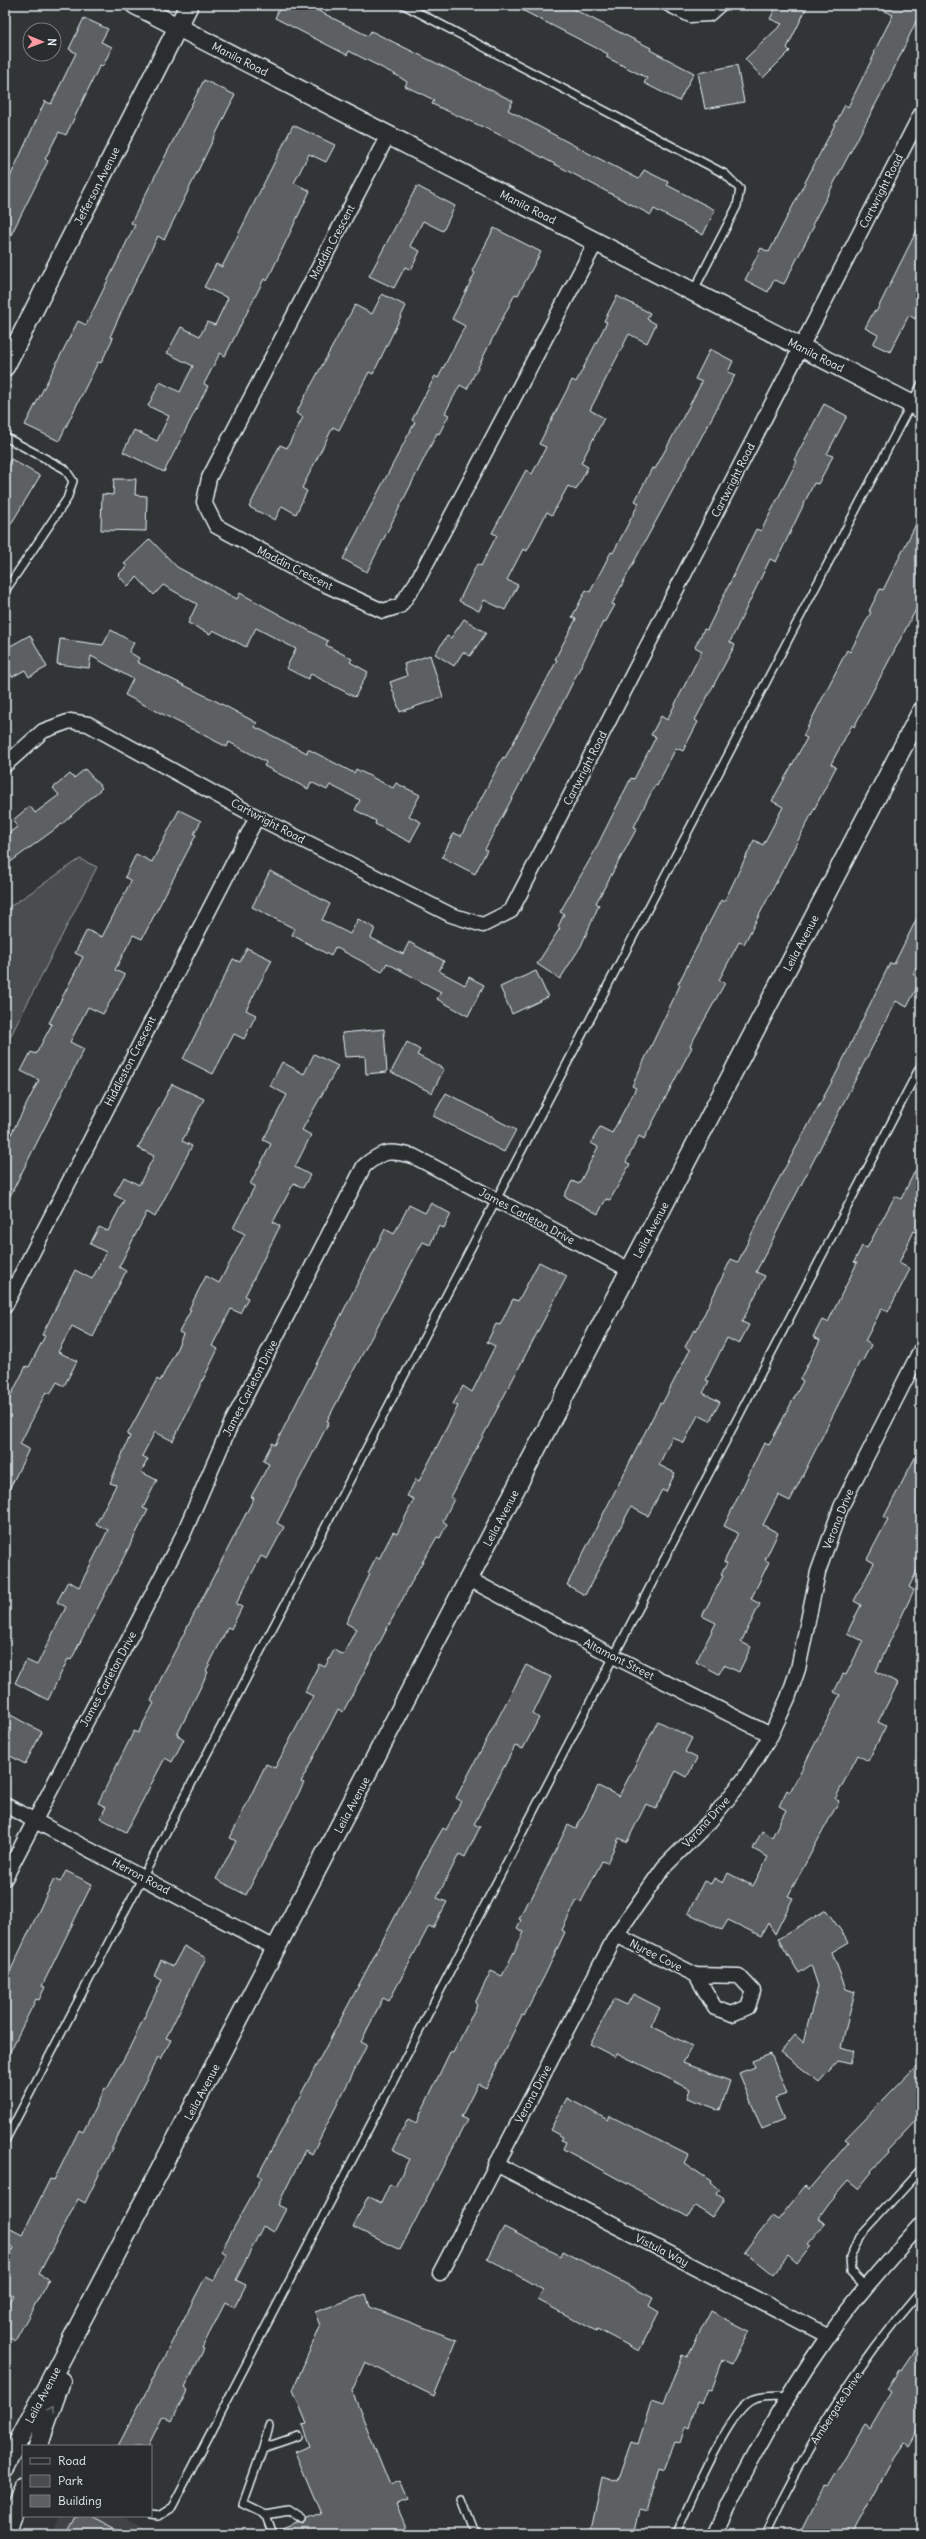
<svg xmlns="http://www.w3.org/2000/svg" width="926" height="2539" font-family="Delius,sans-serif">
	<rect width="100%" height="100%" fill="#323536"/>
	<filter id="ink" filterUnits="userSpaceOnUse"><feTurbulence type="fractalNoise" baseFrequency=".025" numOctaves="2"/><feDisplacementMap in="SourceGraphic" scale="8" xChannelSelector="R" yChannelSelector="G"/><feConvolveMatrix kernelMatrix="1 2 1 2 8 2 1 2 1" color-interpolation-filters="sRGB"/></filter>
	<g filter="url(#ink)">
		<path fill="#3f4244" d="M60 2516H122L156 2534H51Z"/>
		<path fill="#494d4f" stroke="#989fa4" d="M80 859 97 867 5 1047V910Z"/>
		<path fill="#5c6063" stroke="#e8f1f8" d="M281 5H307L368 36 371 31 513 101 508 110 590 154 639 179 644 170 668 182 667 185 715 210 703 235 654 209 651 215 496 133 432 104 434 100 405 86 407 82 398 76 349 51 347 55 275 18Z
			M512 5H575L573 9 651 48 650 50 694 73 679 101 644 83 647 78 606 57 608 54Z
			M777 5H808L787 48 790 51 763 78 745 59 782 24 770 19Z
			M873 5H921V11L891 75 812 225 814 226 784 284 774 280 768 292 745 280 761 248 769 252 845 105 848 107 875 53 874 52 893 15Z
			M84 18 108 29 101 42 112 47 103 66 100 65 66 135 59 132 45 159 48 161 5 247V188L45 101 51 104 76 53 69 49Z
			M737 65 744 102 705 109 698 73Z
			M204 80 235 95 164 240 158 236 128 297 110 337 113 338 101 363 98 362 59 441 25 425 78 321 86 325 135 225 131 223Z
			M293 125 335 145 326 162 309 154 294 183 310 191 267 281 264 279 225 356 220 353 204 384 208 386 164 472 123 452 134 430 157 441 169 416 148 406 160 382 180 392 193 366 167 353 181 327 200 336 207 322 215 325 228 298 204 287 216 264 222 267Z
			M417 186 455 206 443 231 423 221 410 246 420 251 411 270 405 267 394 288 369 276Z
			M921 222V307L915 319 909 315 890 352 873 344 878 335 865 328 874 311 876 312Z
			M494 228 541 252 518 295 515 294 467 389 460 385 445 413 449 415 439 434 437 433 367 572 343 559 415 422 412 420 435 376 438 378 465 326 452 319 475 273 472 271Z
			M382 294 406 306 373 374 369 372 339 430 333 427 302 488 307 491 296 514 282 506 275 520 249 507 280 445 287 448 303 417 296 413 355 305 372 314Z
			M617 296 650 313 647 319 656 324 647 343 629 334 590 410 604 418 581 463 588 467 576 490 568 486 552 515 547 512 527 551 523 549 507 580 518 585 505 610 484 600 479 611 459 601 477 564 481 566 497 535 492 533 526 470 532 474 546 447 539 444 572 380 576 382 607 322 604 321Z
			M710 349 733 361 728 372 735 375 636 558 612 604 615 605 605 623 603 622 553 722 485 849 487 850 475 874 442 857 454 833 461 836 503 757 505 758 528 715 557 660 555 659 576 619 572 617 586 590 590 592 611 552 613 553 639 503 635 501 652 468 655 469 702 382 695 379Z
			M824 404 847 416 827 454 833 456 818 484 814 483 776 562 770 559 730 642 735 645 695 720 698 722 683 751 676 748 657 786 655 785 634 827 637 828 596 903 599 905 581 946 560 979 537 964 560 928 558 927 564 914 560 912 593 854 631 778 634 779 656 737 651 735 661 716 667 720 702 651 695 647 704 629 707 630 756 529 761 531 797 461 794 460Z
			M11 459 40 476 5 534V468Z
			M114 479H136L135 495 147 496 146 531 101 530 102 494 113 495Z
			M921 514V600L854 727 852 725 831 764 836 767 777 881 744 944 739 942 719 980 725 983 690 1046 692 1047 644 1139 639 1136 626 1162 630 1164 610 1200 606 1199 598 1214 564 1196 572 1181 579 1184 598 1147 591 1143 600 1127 612 1133 636 1088 632 1086 680 985 678 984 721 900 724 902 754 840 763 845 783 807 772 801 807 738 803 736 847 650 850 652 871 612 869 611 880 589 883 590Z
			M150 539 177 567 237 599 240 593 328 641 326 645 352 659 350 662 368 672 355 697 311 674 308 679 286 668 296 649 256 628 246 647 213 630 210 634 188 623 197 604 163 585 154 595 137 577 128 586 118 575 127 566 124 564Z
			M464 619 486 633 470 656 463 652 454 666 435 654 447 636 451 638Z
			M111 630 134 643 129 652 139 658 137 662 216 701 257 723 255 727 307 753 308 749 354 773 356 769 393 788 396 783 420 795 409 816 421 822 410 842 375 824 376 821 355 810 360 800 330 785 327 790 311 782 308 789 264 766 266 762 229 742 227 747 125 695 133 679 91 656 89 668 57 664 60 639 103 645Z
			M30 635 47 667 29 677 25 670 12 677 5 664V649Z
			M430 655 443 697 400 712 390 682 407 676 404 664Z
			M85 769 102 788 62 824 5 866V836L17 827 13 820 30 806 35 813 59 795 53 788 70 774 74 778Z
			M179 810 201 821 194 834 196 835 142 939 133 935 115 970 125 975 103 1014 88 1007 70 1042 84 1049 5 1206V1146L39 1080 21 1071 31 1052 36 1054 52 1024 49 1023 83 957 75 953 87 930 102 937 131 881 125 877 136 854 152 862Z
			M270 871 330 904 322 920 350 934 358 919 375 928 371 938 403 954 409 942 444 961 439 971 465 985 469 977 484 985 468 1016 437 999 441 992 387 963 382 972 335 947 331 956 292 935 295 929 252 907Z
			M921 910V957L913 974 921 980 907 1007 896 1001 756 1272 765 1276 742 1322 749 1325 739 1344 727 1338 706 1380 709 1381 703 1393 720 1402 710 1421 698 1415 684 1443 672 1437 659 1465 675 1473 666 1492 662 1490 648 1516 631 1507 585 1595 567 1585 660 1403 662 1404 690 1350 685 1347 694 1330 696 1331 731 1259 738 1262 774 1188 835 1076 890 963 894 964Z
			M247 948 272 960 246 1010 256 1015 244 1039 234 1034 213 1074 183 1059 233 959 240 962Z
			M536 971 548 997 512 1014 500 987Z
			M384 1029 387 1072 366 1074 365 1056 345 1057 342 1033Z
			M407 1042 420 1050 417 1055 444 1069 432 1093 391 1072Z
			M314 1054 338 1066 302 1130 311 1135 295 1167 310 1175 303 1188 294 1183 273 1222 280 1226 245 1296 248 1298 240 1313 231 1309 212 1346 218 1349 173 1441 155 1432 142 1456 148 1459 141 1472 157 1480 143 1508 148 1510 71 1660 68 1659 48 1700 15 1683 26 1660 37 1665 66 1607 57 1602 68 1581 79 1587 108 1530 96 1524 116 1485 110 1483 130 1436 127 1435 157 1379 160 1381 175 1353 183 1334 179 1332 191 1310 189 1309 206 1276 219 1283 245 1234 233 1228 255 1186 250 1184 271 1144 263 1140 287 1095 270 1086 282 1062 304 1074Z
			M172 1084 204 1099 182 1141 192 1146 155 1217 147 1212 119 1267 126 1271 93 1337 72 1326 58 1352 77 1361 64 1386 57 1382 50 1394 46 1392 20 1444 29 1449 5 1498V1407L26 1366 29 1367 45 1336 42 1335 75 1270 92 1279 106 1252 90 1244 99 1227 108 1231 124 1200 114 1195 124 1177 139 1185 154 1156 138 1148Z
			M446 1093 516 1130 504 1152 433 1116Z
			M921 1159V1235L914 1231 899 1263 910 1269 888 1312 882 1308 865 1341 871 1345 862 1362 860 1361 790 1501 778 1495 763 1525 778 1533 765 1560 769 1562 751 1599 760 1604 741 1642 751 1647 739 1672 724 1665 719 1674 696 1662 716 1623 702 1616 723 1576 721 1575 727 1563 724 1562 738 1533 724 1526 764 1443 769 1445 803 1381 800 1379 820 1340 813 1337 822 1320 828 1322 857 1263 854 1262 862 1246 867 1248 895 1196 901 1199Z
			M431 1203 451 1214 444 1228 439 1226 430 1245 423 1242 350 1377 327 1421 329 1422 277 1523 284 1527 267 1559 261 1556 236 1604 242 1607 231 1629 228 1627 206 1671 208 1672 177 1735 184 1739 172 1762 165 1758 126 1832 100 1818 106 1807 98 1803 134 1731 138 1733 154 1703 151 1701 163 1674 254 1498 251 1497 269 1464 263 1461 272 1443 275 1445 385 1229 394 1234 409 1205 425 1213Z
			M539 1262 567 1276 451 1497 454 1499 443 1521 447 1524 440 1538 437 1537 419 1568 343 1712 338 1709 301 1782 304 1783 246 1895 216 1879 236 1841 230 1838 266 1764 275 1768 313 1696 305 1692 319 1664 325 1667 334 1650 343 1655 356 1629 346 1623 370 1574 368 1573 376 1557 379 1559 393 1532 397 1534 414 1499 407 1496 416 1479 419 1481 458 1406 453 1404 463 1386 472 1392 495 1346 487 1342 496 1324 500 1325 513 1299 518 1301Z
			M921 1446V1563L909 1587 914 1590 876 1671 898 1683 878 1722 886 1726 868 1761 858 1755 835 1799 839 1801 788 1896 793 1898 775 1934 768 1923 761 1936 728 1920 722 1930 688 1913 704 1881 711 1884 714 1878 723 1883 728 1873 753 1886 768 1857 753 1849 762 1831 772 1837 786 1810 779 1806 787 1790 790 1792 819 1736 840 1695 834 1692 843 1674 846 1675 863 1641 847 1633 861 1605 854 1601 874 1563 867 1559 888 1519 884 1517Z
			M526 1665 551 1677 533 1714 539 1718 523 1749 515 1746 474 1824 480 1827 465 1857 459 1854 437 1898 447 1902 433 1928 429 1926 389 2001 383 1998 361 2042 367 2045 351 2077 312 2154 305 2150 278 2205 286 2209 274 2232 263 2226 236 2280 246 2285 234 2308 225 2303 202 2348 204 2349 185 2387 188 2389 172 2421 163 2416 148 2446H118L206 2276 214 2280 227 2254 221 2251 262 2177 258 2175 432 1847 443 1828 446 1830 461 1801 456 1798Z
			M5 1712 42 1732 25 1764 5 1753Z
			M658 1721 692 1738 685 1752 697 1758 687 1777 676 1771 656 1809 646 1804 627 1842 619 1838 607 1863 602 1861 581 1902 577 1900 562 1930 565 1932 546 1973 524 2016 522 2015 486 2088 478 2084 461 2117 467 2120 400 2250 353 2227 368 2196 381 2203 390 2184 395 2187 409 2159 392 2150 408 2119 416 2123 450 2052 453 2053 477 2005 475 2003 491 1971 502 1976 524 1932 517 1928 521 1920 519 1919 528 1900 530 1901 568 1825 576 1829 598 1786 619 1796Z
			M66 1871 92 1884 42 1986 45 1987 39 2000 36 1999 5 2062V1982L54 1879 60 1882Z
			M826 1910 849 1942 832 1952 846 1989 855 1992 841 2047 854 2051 850 2064 838 2061 819 2082 781 2052 795 2035 803 2042 818 1986 811 1965 799 1973 778 1939Z
			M184 1946 206 1958 166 2038 171 2040 161 2059 158 2057 137 2097 85 2203 78 2199 39 2274 49 2279 15 2341 5 2335V2310L13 2295 5 2291V2265L14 2248 5 2243V2226L22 2235 50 2179 54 2180 79 2130 83 2132 105 2088 107 2089 129 2049 162 1980 154 1976 161 1960 173 1966Z
			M633 1994 660 2008 651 2026 692 2046 683 2063 730 2081 720 2110 687 2098 690 2089 617 2053 615 2057 590 2044 614 1999 627 2005Z
			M771 2054 787 2094 775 2098 784 2120 762 2129 739 2073 754 2067 752 2061Z
			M921 2061V2115L887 2151 888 2153 871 2171 872 2172 858 2189 848 2181 828 2204 818 2218 825 2224 808 2244 811 2246 797 2264 788 2256 773 2275 744 2252 772 2216 778 2220 805 2186 809 2189 849 2142 845 2139Z
			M567 2098 608 2120 610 2116 688 2155 684 2163 711 2181 710 2183 720 2190 717 2194 724 2199 712 2217 695 2206 688 2217 563 2149 566 2142 561 2140 563 2137 550 2130Z
			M504 2227 561 2256 563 2251 653 2298 649 2306 659 2312 639 2351 597 2329 596 2331 538 2300 543 2290 487 2258Z
			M366 2294 370 2307 457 2340 434 2396 365 2362 352 2391 390 2485 400 2481 408 2500 396 2504 409 2534H278L277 2531 297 2523 304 2525 307 2519 321 2514 295 2452 310 2446 302 2425 307 2424 293 2390 320 2326 315 2312Z
			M711 2311 749 2331 731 2365 722 2360 711 2390 708 2389 702 2404 697 2402 689 2429 685 2427 680 2443 675 2442 664 2470 659 2468 647 2512 639 2510 633 2534H590L602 2477 618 2482 632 2442 638 2444 651 2402 663 2406 682 2355 687 2357Z
			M921 2341V2425L908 2447 904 2444 891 2463 852 2534H799L823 2486 826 2487 864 2424 870 2428 891 2392 887 2389 899 2370 901 2371Z
			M74 2516H90L124 2534H64Z"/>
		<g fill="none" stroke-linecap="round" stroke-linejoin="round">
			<g stroke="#e8f1f8" stroke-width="10">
				<path id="service" d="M404 5 725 174 740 189 737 206 693 292
					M5 437 65 469 73 481 67 499 5 591
					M5 2141C310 1556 618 972 921 385
					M866 2287 851 2272 850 2258 859 2237 921 2169
					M298 2436 263 2448 243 2504 266 2515 289 2511 302 2520
					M263 2448 269 2426
					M462 2500 475 2534
					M151 2515 158 2516 172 2507 921 1065
					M266 2515 273 2534
					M676 2534C688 2507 728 2411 752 2400 763 2395 778 2396 789 2397
					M765 2534C805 2447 859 2363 921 2291"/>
			</g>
			<g stroke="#e8f1f8" stroke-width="17">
				<path id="minor" d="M670 5 690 15 709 14 719 5
					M388 135 209 478 204 502 216 526 315 580 383 611 400 606 416 583 596 242
					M5 765 43 731 70 721 88 724 257 817 451 915 483 925 511 911 921 114
					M5 1306 257 817
					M469 1579 613 1656 771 1735
					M5 1805 277 1949
					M5 1878 183 1535 231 1424 364 1166C383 1150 390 1150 413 1156L630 1270
					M616 1935 696 1975 739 1976 753 1991 748 2007 732 2014 715 2008 696 1975
					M496 2164 828 2336
					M440 2273 616 1935 664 1867 710 1821 744 1779 771 1735 788 1698 798 1669 818 1572 841 1507 921 1349
					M715 2534C747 2466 785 2397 828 2336 856 2296 889 2260 921 2224"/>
			</g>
			<g stroke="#e8f1f8" stroke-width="21">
				<path id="tertiary" d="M135 5 921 409
					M5 367 189 5
					M38 2446 61 2381
					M5 2467 921 712
					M5 2534 23 2487"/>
			</g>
			<use href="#service" stroke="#2a2d2e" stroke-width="7"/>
			<use href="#minor" stroke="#2a2d2e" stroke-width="14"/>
			<use href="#tertiary" stroke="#2a2d2e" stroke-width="18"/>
		</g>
		<defs><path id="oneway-chevron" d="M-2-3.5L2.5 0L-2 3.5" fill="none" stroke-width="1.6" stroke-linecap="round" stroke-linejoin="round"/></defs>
		<use stroke="#6c7275" href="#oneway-chevron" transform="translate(51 2409) rotate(-71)"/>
	</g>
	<g text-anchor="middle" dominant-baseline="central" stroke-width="3" stroke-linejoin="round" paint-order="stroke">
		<g font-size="11" fill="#e8f1f8" stroke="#2a2d2e">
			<text transform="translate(240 59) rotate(27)">Manila Road</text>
			<text transform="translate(97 186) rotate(-63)">Jefferson Avenue</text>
			<text transform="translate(881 191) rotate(-63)">Cartwright Road</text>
			<text transform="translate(528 207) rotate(27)">Manila Road</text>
			<text transform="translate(332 242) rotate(-62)">Maddin Crescent</text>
			<text transform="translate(816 355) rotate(27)">Manila Road</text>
			<text transform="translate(733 480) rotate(-63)">Cartwright Road</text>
			<text transform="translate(295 568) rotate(27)">Maddin Crescent</text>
			<text transform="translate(585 768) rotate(-63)">Cartwright Road</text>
			<text transform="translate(268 821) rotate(28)">Cartwright Road</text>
			<text transform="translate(801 943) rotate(-62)">Leila Avenue</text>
			<text transform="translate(130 1061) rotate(-63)">Hiddleston Crescent</text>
			<text transform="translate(527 1216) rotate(28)">James Carleton Drive</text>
			<text transform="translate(651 1230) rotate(-62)">Leila Avenue</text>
			<text transform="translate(250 1388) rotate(-63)">James Carleton Drive</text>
			<text transform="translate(501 1518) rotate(-62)">Leila Avenue</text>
			<text transform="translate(838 1519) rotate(-68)">Verona Drive</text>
			<text transform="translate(619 1659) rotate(27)">Altamont Street</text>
			<text transform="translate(108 1679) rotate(-62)">James Carleton Drive</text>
			<text transform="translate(352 1805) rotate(-62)">Leila Avenue</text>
			<text transform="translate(706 1822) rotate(-48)">Verona Drive</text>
			<text transform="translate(141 1876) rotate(28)">Herron Road</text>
			<text transform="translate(656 1955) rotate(27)">Nyree Cove</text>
			<text transform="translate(202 2092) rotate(-62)">Leila Avenue</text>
			<text transform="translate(533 2094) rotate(-62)">Verona Drive</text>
			<text transform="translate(662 2250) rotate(27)">Vistula Way</text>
			<text transform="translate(43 2395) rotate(-62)">Leila Avenue</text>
			<text transform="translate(836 2408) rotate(-57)">Ambergate Drive</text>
		</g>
	</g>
	<rect width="926" height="2539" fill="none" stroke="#2a2d2e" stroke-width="20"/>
	<rect x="10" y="10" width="906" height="2519" fill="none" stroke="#e8f1f8" stroke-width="1.5" filter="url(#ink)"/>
	<rect x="22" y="2445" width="130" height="72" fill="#2a2d2e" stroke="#767b7f"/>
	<rect x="30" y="2458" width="20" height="6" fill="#2a2d2e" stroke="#767b7f"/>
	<text x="58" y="2465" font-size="12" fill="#e8f1f8">Road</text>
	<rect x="30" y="2475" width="20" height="12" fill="#494d4f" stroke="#767b7f"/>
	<text x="58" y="2485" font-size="12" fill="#e8f1f8">Park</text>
	<rect x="30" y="2495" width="20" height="12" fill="#5c6063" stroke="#767b7f"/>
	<text x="58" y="2505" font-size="12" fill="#e8f1f8">Building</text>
	<g transform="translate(42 42) rotate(91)"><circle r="19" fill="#2a2d2e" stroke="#767b7f"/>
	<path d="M0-3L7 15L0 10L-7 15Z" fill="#ff9aa2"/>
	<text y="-6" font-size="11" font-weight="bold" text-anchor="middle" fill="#e8f1f8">N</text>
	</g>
</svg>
